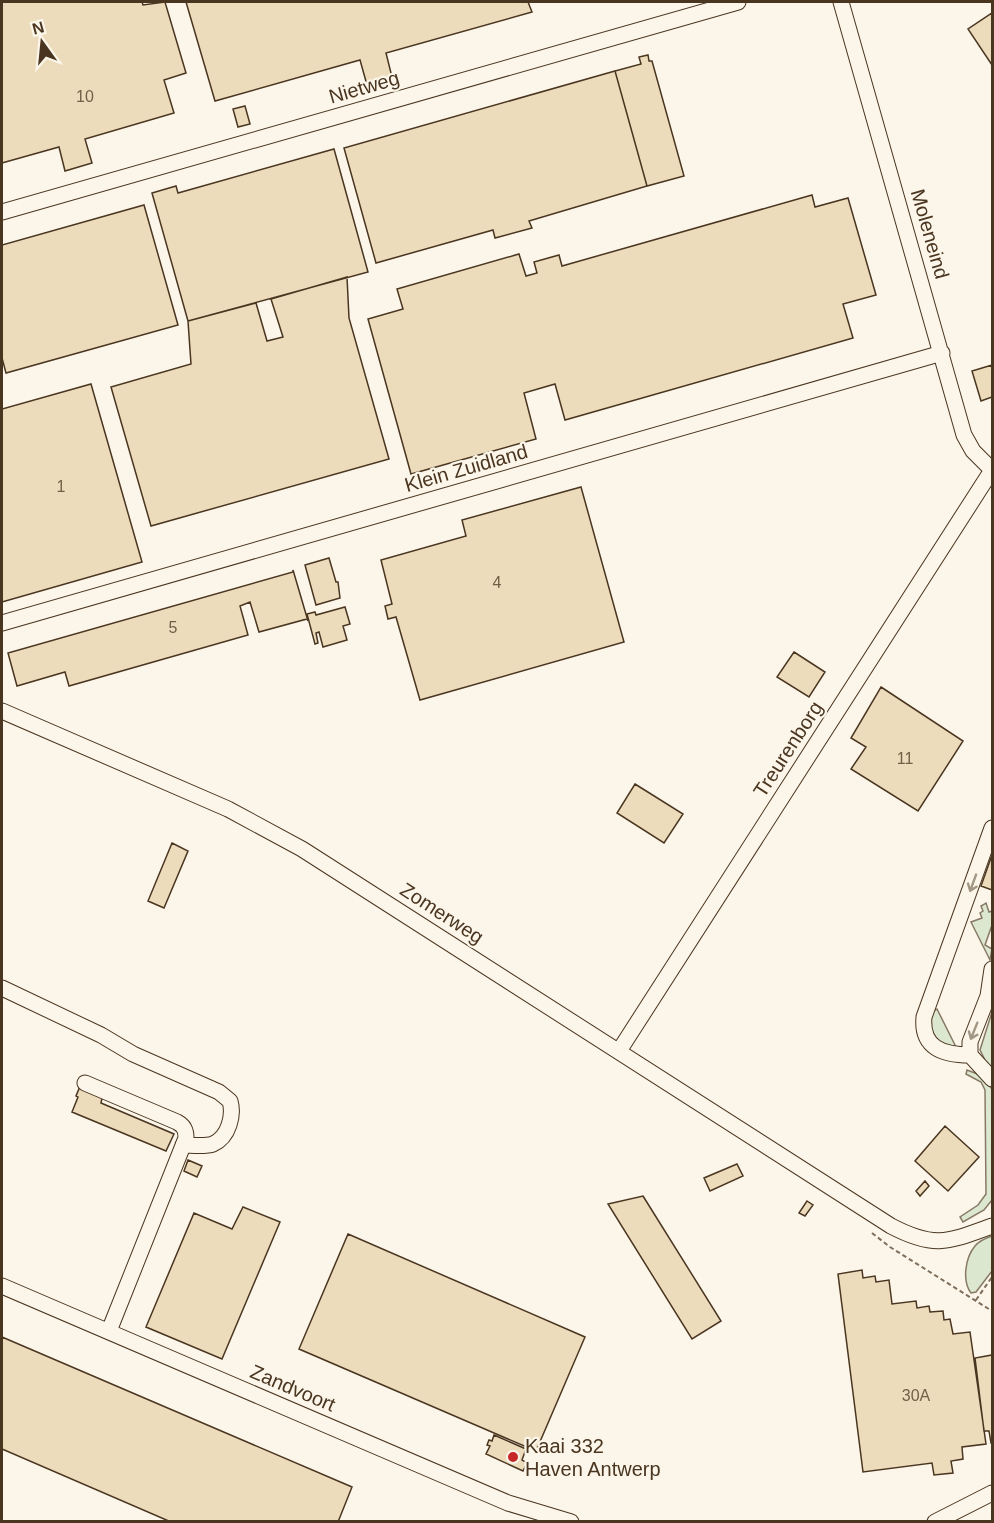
<svg xmlns="http://www.w3.org/2000/svg" width="994" height="1523" font-family="Helvetica,sans-serif">
	<rect width="100%" height="100%" fill="#fbf6e9"/>
	<path fill="#dce7d0" stroke="#887966" stroke-width="1.5" d="M986 903 989 912 992 911V925L985 945 992 949 990 960 971 922 982 918 980 913 983 911 981 906Z
		M937 1009 955 1045 954 1048C934 1041 925 1033 933 1011Z
		M992 1012V1069L986 1062 980 1050Z
		M967 1070 980 1075 992 1089V1200L984 1210 963 1222 960 1217 978 1205 986 1194 985 1090 981 1082 966 1074Z
		M992 1236V1271L976 1292 971 1293C962 1281 965 1258 975 1246 979 1241 986 1238 992 1236Z"/>
	<path fill="#ecdcbc" stroke="#4a3520" stroke-width="1.5" d="M2 2H142L143 5 165 2 186 73 164 80 174 113 85 139 92 163 65 171 59 147 2 163Z
		M186 2H528L532 12 386 53 392 77 367 85 360 60 215 101Z
		M992 13V65L968 29Z
		M648 55 649 61H652L684 176 647 186 615 71 641 64 639 57Z
		M615 71 647 186 529 221 532 228 495 238 493 230 376 263 344 148Z
		M245 106 250 124 238 127 233 109Z
		M334 149 368 272 188 321 152 193 176 186 178 193Z
		M812 195 815 207 848 198 876 295 843 304 853 338 565 420 555 384 524 393 536 439 411 474 368 319 403 309 397 289 519 254 526 276 537 273 534 262 559 255 562 266Z
		M144 205 178 325 6 373 2 358V245Z
		M347 277 349 318 389 459 151 526 111 387 191 364 188 321 256 303 267 341 283 337 271 299Z
		M992 365V397L981 401 972 371Z
		M91 384 142 562 2 602V409Z
		M581 487 624 642 420 700 396 617 388 619 385 606 392 604 381 560 466 536 462 520Z
		M329 558 336 582H338L340 598 316 605 305 565Z
		M293 570 308 621 307 619 259 632 250 602 240 606 248 635 69 686 65 672 17 686 8 653 293 572Z
		M345 607 350 624 343 626 347 640 323 647 319 632 316 633 318 643 315 644 307 614 315 612 316 615Z
		M794 652 825 672 809 697 777 677Z
		M881 687 963 741 918 811 851 769 866 747 851 738Z
		M635 784 683 814 664 843 617 813Z
		M172 843 188 851 164 908 148 901Z
		M992 855V890L981 886Z
		M81 1084 103 1093 101 1103 174 1134 166 1151 72 1112 78 1097 76 1096Z
		M945 1126 979 1157 948 1191 915 1161Z
		M188 1160 202 1166 197 1177 184 1171Z
		M737 1164 743 1176 710 1191 704 1178Z
		M925 1181 929 1186 920 1196 916 1191Z
		M643 1196 721 1321 692 1339 608 1204Z
		M807 1201 813 1205 805 1216 799 1213Z
		M243 1207 280 1222 222 1359 146 1327 194 1213 232 1229Z
		M348 1234 585 1337 536 1451 299 1349Z
		M862 1270 863 1278 875 1276 876 1282 889 1280 892 1304 916 1301 917 1308 929 1306 930 1312 943 1311 944 1320 950 1319 953 1334 970 1332 986 1444 962 1447 963 1459 951 1461 953 1473 934 1475 932 1463 863 1472 838 1274Z
		M2 1337 352 1487 338 1522H171L2 1449Z
		M992 1355V1443H991L989 1431H984L975 1358Z
		M494 1435 526 1449 522 1460 527 1463 523 1471 486 1454 490 1446 487 1445 489 1440 492 1441Z"/>
	<g fill="none" stroke-linecap="round" stroke-linejoin="round">
		<g stroke="#4a3520" stroke-width="17">
			<path id="minor" d="M841 2 964 435 973 451 992 470
				M2 212 738 2
				M2 623 942 353
				M2 711 228 809 302 849 891 1226C935 1249 948 1242 992 1226
				M992 828 924 1017C921 1048 943 1055 970 1055L992 1079
				M2 988 101 1035 133 1054 219 1092 230 1101C234 1115 229 1137 213 1144 205 1147 191 1145 183 1145
				M619 1051 992 470
				M970 1055V1042L988 996 992 969
				M85 1083 177 1122C184 1126 186 1130 186 1138L109 1331
				M2 1286 508 1503 571 1522
				M935 1522 992 1493"/>
		</g>
		<path stroke="#7f6f5c" stroke-width="2" stroke-dasharray="4.5 3" stroke-linecap="butt" d="M872 1233 890 1247 992 1311
			M976 1300 992 1277"/>
		<use href="#minor" stroke="#fbf6e9" stroke-width="15"/>
	</g>
	<defs><path id="oneway-shaft" d="M-6 0H5M1.5-3L5.5 0L1.5 3" fill="none" stroke-width="1.6" stroke-linecap="round" stroke-linejoin="round" transform="scale(1.5)"/></defs>
	<g stroke="#a29684">
		<use href="#oneway-shaft" transform="translate(973 883) rotate(110)"/>
		<use href="#oneway-shaft" transform="translate(974 1031) rotate(112)"/>
	</g>
	<circle fill="#c62828" stroke="#fbf6e9" stroke-width="2" cx="513" cy="1457" r="6"/>
	<g text-anchor="middle" dominant-baseline="central" stroke-width="4.5" stroke-linejoin="round" paint-order="stroke">
		<g font-size="16" fill="#725f47">
			<text x="85" y="96">10</text>
			<text x="61" y="486">1</text>
			<text x="497" y="582">4</text>
			<text x="173" y="627">5</text>
			<text x="905" y="758">11</text>
			<text x="916" y="1395">30A</text>
		</g>
		<g font-size="20" fill="#4a3520" stroke="#fbf6e9">
			<text transform="translate(364 87) rotate(-16)">Nietweg</text>
			<text transform="translate(930 234) rotate(74)">Moleneind</text>
			<text transform="translate(466 468) rotate(-16)">Klein Zuidland</text>
			<text transform="translate(788 749) rotate(-57)">Treurenborg</text>
			<text transform="translate(442 913) rotate(33)">Zomerweg</text>
			<text transform="translate(293 1388) rotate(23)">Zandvoort</text>
		</g>
		<g font-size="20" fill="#4a3520" stroke="#fbf6e9" text-anchor="start">
			<text x="525" y="1446">Kaai 332<tspan x="525" dy="23">Haven Antwerp</tspan></text>
		</g>
	</g>
	<rect width="994" height="1523" fill="none" stroke="#4a3520" stroke-width="6"/>
	<g transform="translate(42 42) rotate(345)" stroke="#fbf6e9" stroke-width="4.5" paint-order="stroke">
	<path d="M0-4.5L10 22L0 15L-10 22Z" fill="#4a3520"/>
	<text y="-9" font-size="16" font-weight="bold" text-anchor="middle" fill="#4a3520">N</text>
	</g>
</svg>
